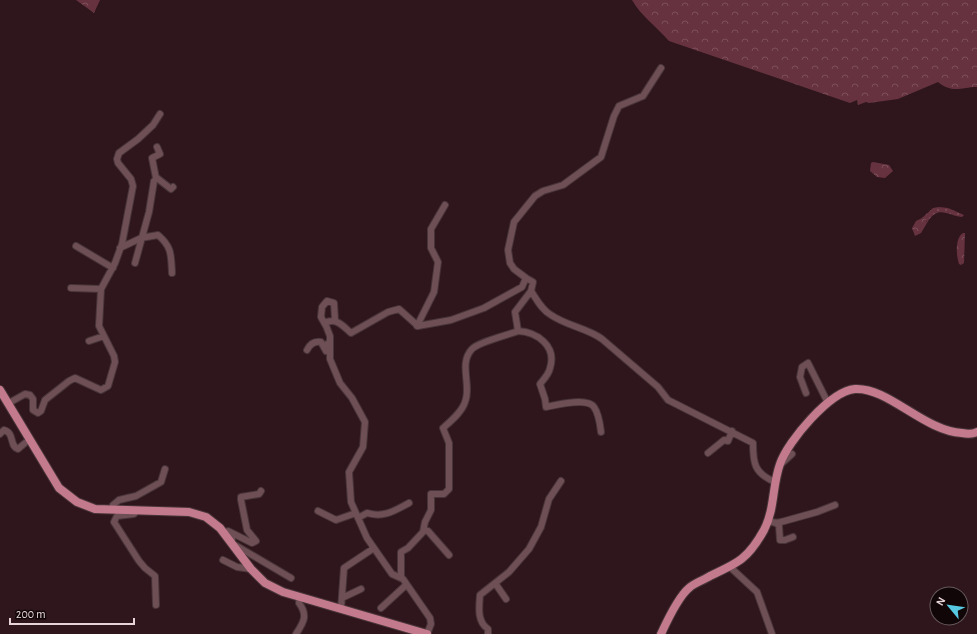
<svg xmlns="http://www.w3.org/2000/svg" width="977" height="634" font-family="'Alegreya Sans',sans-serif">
	<defs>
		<pattern id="grass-dots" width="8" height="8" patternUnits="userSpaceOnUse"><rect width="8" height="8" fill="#663240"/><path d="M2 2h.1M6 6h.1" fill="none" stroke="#7c4f5b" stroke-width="1.8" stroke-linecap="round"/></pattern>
		<pattern id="forest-crowns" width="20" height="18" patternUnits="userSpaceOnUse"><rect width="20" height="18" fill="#663240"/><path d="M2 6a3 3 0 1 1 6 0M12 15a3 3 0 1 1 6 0" fill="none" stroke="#7c4f5b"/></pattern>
	</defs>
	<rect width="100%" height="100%" fill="#2f161c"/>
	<path fill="url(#grass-dots)" d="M939 207 948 208 964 215 962 217C948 216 938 204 927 223V221L922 218 933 208Z"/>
	<path fill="url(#forest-crowns)" d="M76 0H100L94 13Z
		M632 0H977V87C961 87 953 94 938 82L898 99 869 103 866 102 858 105 857 100 850 103 669 41C657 27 641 16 632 0Z
		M873 162 889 165 893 171 885 178 877 177 870 171 871 163Z
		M922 218 926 219 927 223 921 233 915 236 912 228 916 221Z
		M963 233H965L964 263 961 265 959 264C956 255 955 238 963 233Z"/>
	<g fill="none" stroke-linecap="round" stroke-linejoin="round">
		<g stroke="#483539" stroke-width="8">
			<path id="minor" d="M156 178 152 158 160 154 157 147
				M76 246 113 268
				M120 248 141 238 158 235C172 247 171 255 172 273
				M135 263 149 212 154 181 157 178 171 189 173 187
				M526 278 514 269 510 263 508 250 514 222 535 196 543 191 563 185 601 157 614 116 619 106 643 96 661 68
				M71 288 101 289
				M531 291C537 300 542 310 551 315 567 326 587 328 602 339L658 387 668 400 753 443C753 463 754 473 775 482
				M326 326 321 317 322 307 327 301 334 303 335 320
				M417 326 434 292 438 262 431 248V229L445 205
				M518 331C537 332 557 346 550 368 549 374 544 379 540 384L545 399 546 407C556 405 587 397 594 407 599 414 600 424 601 432
				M89 341 104 336
				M307 350C310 344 315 341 321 342L326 351 327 344
				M806 393 800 377 802 367 808 363 828 403
				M9 403 25 394 30 395 33 399V410L38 413 41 411 45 400 69 381 75 378 101 390 108 386 115 362 114 356 99 326 101 289 115 263 122 244 133 186 131 179 118 163 117 159 119 153 138 139 153 125 160 114
				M0 434 4 430C15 433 9 446 18 449L25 443
				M708 453 724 440 728 441 732 431
				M781 464 792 454
				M113 505 119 500 136 496 161 482 165 469
				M137 510 134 514 117 516 114 522 139 561 145 568 155 576 156 605
				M318 511 336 520 356 513
				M358 518 367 513C384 518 394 511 409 503
				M768 521 776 523 781 522 817 512 835 505
				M776 523 779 526 780 540H785L793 537
				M424 530 428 531 449 555
				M232 539 228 531 252 543 256 541 247 530 241 500V497L259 494 261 491
				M235 545 291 578
				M223 560 237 567 251 569
				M730 567 757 592 772 634
				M401 577V552L408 548 423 532 425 522 431 510V494H444L449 489V443L443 428C451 421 462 412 465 402 472 385 458 364 472 349 478 342 508 335 518 331L515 312 531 291 533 282 526 278 522 287 484 308 451 320 418 326 399 309 388 312 351 333C343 326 336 317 325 323L330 336V359L340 383 352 398 365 422 363 447 349 472 351 502 367 538 392 574 403 579 430 618 431 624 427 634
				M495 583 506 599
				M342 598 361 589
				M381 608 406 585
				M341 609 344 568 374 548
				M296 634C304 622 308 615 299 603L300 597
				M488 634V629C477 622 479 607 480 595L509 572 529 549 541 527 549 499 561 481"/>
		</g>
		<g stroke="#483539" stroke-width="10">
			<path id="major" d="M0 390 59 488 77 502 95 509 189 512 206 517 220 528 251 569 265 583 283 592 427 634
				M661 634C667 621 678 597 689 588 694 583 704 580 710 576 738 563 748 559 764 530 775 509 772 486 780 464 788 441 830 391 855 389 888 387 924 431 962 433 967 434 973 434 977 432"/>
		</g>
		<use href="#minor" stroke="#6e4f56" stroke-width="6"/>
		<use href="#major" stroke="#c47a8d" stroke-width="8"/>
	</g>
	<g transform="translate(949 606) rotate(299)"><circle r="19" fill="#100608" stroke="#66595c"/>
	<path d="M0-3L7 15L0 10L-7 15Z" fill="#57c9e2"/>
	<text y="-6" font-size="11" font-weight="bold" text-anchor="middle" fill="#e8d5d9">N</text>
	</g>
	<path d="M10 618v6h124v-6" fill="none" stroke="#e8d5d9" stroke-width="2"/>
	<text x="16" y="618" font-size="12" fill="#e8d5d9" stroke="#100608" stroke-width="3" paint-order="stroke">200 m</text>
</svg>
